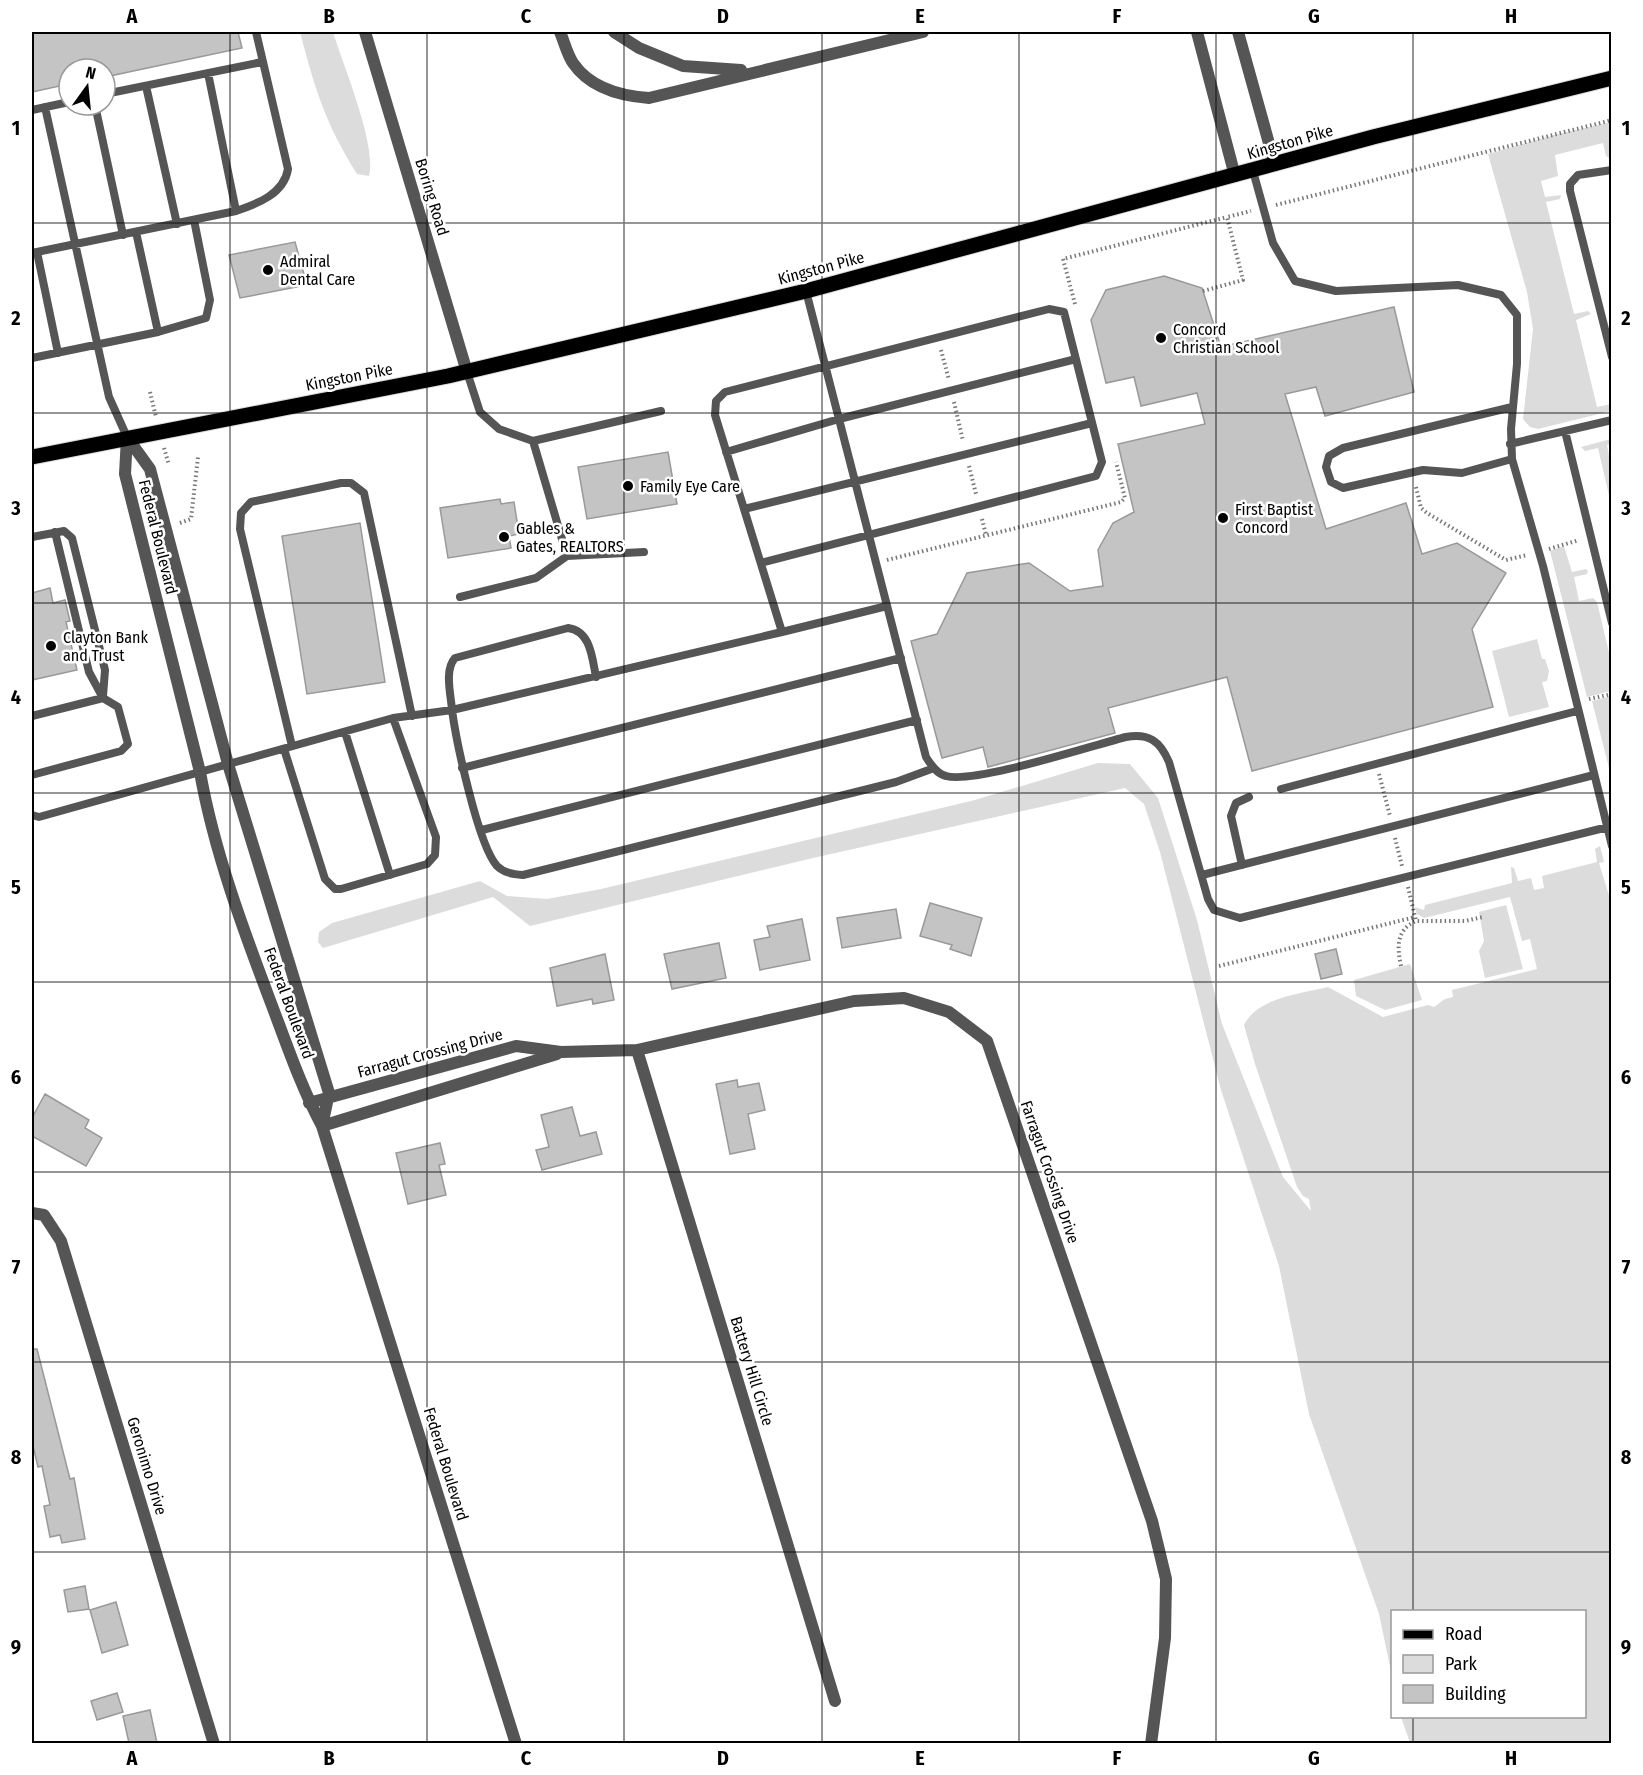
<svg xmlns="http://www.w3.org/2000/svg" width="1643" height="1775" font-family="'Fira Sans Condensed',sans-serif">
	<rect width="100%" height="100%" fill="#fff"/>
	<path fill="#dcdcdc" d="M300 32H333C343 65 377 145 369 176L357 174C325 123 315 89 300 32Z
		M1611 122V159L1606 156 1603 143 1555 155 1558 176 1541 181 1545 197 1561 195 1560 199 1546 202 1574 314 1588 311 1591 314 1576 320 1597 407 1611 404V411L1538 429 1530 427 1523 419 1533 329 1527 292 1488 154 1554 135Z
		M1611 439V444L1607 445 1611 465V504L1598 448 1585 451 1581 447Z
		M1564 546 1572 572 1586 569 1588 571 1587 574 1574 577 1579 601 1593 598 1597 602 1611 661V691L1587 697 1550 551Z
		M1537 639 1542 659H1545L1549 671 1547 681 1542 682 1549 707 1509 717 1492 651Z
		M1611 696H1612L1611 776 1592 701Z
		M1098 763 1130 764 1158 798 1197 920 1222 1024 1283 1177 1311 1211 1309 1199 1303 1196 1297 1187 1255 1064 1244 1025C1258 997 1301 994 1328 987L1383 1017 1428 1005 1434 1007 1445 999 1453 997 1452 990 1537 969 1530 939 1522 941 1510 897 1424 918 1417 914 1415 907 1424 910 1425 905 1512 883 1511 867 1514 868 1518 881 1531 878 1534 890 1544 888 1542 876 1597 862 1595 849 1600 846 1604 862 1599 863 1612 905 1611 1743H1410L1401 1717 1584 1716V1612H1392V1676L1379 1614 1309 1414 1279 1266 1221 1090 1160 852 1144 804 1125 788 813 858 530 926 493 897 323 948 318 942 319 932 332 923 480 881 507 896 547 899 601 889 975 800Z
		M1506 905 1523 969 1485 978 1479 951 1484 941 1479 912Z
		M1410 964 1422 1000 1385 1010 1356 996 1354 980Z"/>
	<path fill="#c4c4c4" stroke="#999" stroke-width="1.5" d="M32 32H238L242 48 105 77V69H69V84L32 92Z
		M295 242 307 285 240 298 229 255Z
		M1164 276 1202 288 1221 347 1394 307 1414 392 1325 416 1316 387 1285 394 1326 529 1406 503 1422 554 1457 543 1506 573 1472 629 1493 707 1252 771 1227 677 1108 708 1115 733 988 767 983 747 942 758 911 641 937 634 967 573 1029 563 1070 591 1103 586 1098 550 1113 523 1134 512 1118 444 1205 424 1197 393 1141 406 1134 377 1106 383 1091 320 1106 290Z
		M668 452 677 504 587 519 578 467Z
		M500 499 501 504 514 502 519 534 509 536 511 548 448 558 440 508Z
		M360 523 385 682 307 694 282 536Z
		M50 588 53 603 65 600 70 621 66 622 77 670 32 680V593Z
		M930 903 982 918 971 956 950 949 952 945 920 936Z
		M896 909 901 938 842 948 837 918Z
		M802 919 810 960 760 970 754 940 770 937 767 926Z
		M719 943 726 978 672 989 664 954Z
		M1336 949 1342 974 1321 979 1315 954Z
		M605 954 614 1000 593 1004 592 999 557 1006 550 968Z
		M737 1080 738 1087 759 1083 765 1110 748 1114 755 1149 730 1154 716 1084Z
		M45 1094 89 1120 85 1128 102 1138 86 1166 32 1136V1118Z
		M572 1107 580 1136 596 1132 602 1154 542 1170 536 1150 549 1147 541 1115Z
		M440 1143 445 1164 439 1165 446 1195 408 1204 396 1153Z
		M32 1349H37L70 1479 74 1478 85 1539 62 1543 60 1535 50 1537 44 1506 50 1505 42 1466 38 1467 32 1442Z
		M85 1586 89 1609 68 1612 64 1590Z
		M116 1602 128 1645 102 1653 90 1610Z
		M117 1693 123 1712 97 1720 91 1701Z
		M150 1710 157 1743H129L123 1716Z"/>
	<g fill="none" stroke-linecap="round" stroke-linejoin="round">
		<g stroke="#dbdbdb" stroke-width="17">
			<path id="primary" d="M32 457 448 376 806 291 1373 137 1612 78"/>
		</g>
		<path stroke="#777" stroke-width="4" stroke-dasharray="1.5 3" stroke-linecap="butt" d="M1276 205 1612 120
			M1203 291 1243 280 1227 217 1251 211
			M1075 304 1063 259 1227 217
			M941 350 949 380
			M150 392 156 417
			M954 402 963 441
			M164 448 169 465
			M969 466 976 494
			M1416 487 1421 508 1427 513 1506 560 1527 555
			M982 519 986 535
			M180 523 191 519 198 457
			M1549 549 1579 540
			M887 560 1121 502 1125 498 1116 462
			M1589 699 1612 694
			M1379 774 1390 816
			M1395 838 1402 866
			M1408 887 1416 921
			M1219 966 1415 917
			M1401 966C1397 947 1396 930 1416 921H1465L1483 917"/>
		<path stroke="#555" stroke-width="8" d="M208 73 236 211
			M146 86 177 224
			M105 94 262 62
			M95 105 123 235
			M45 107 109 397 127 437
			M32 110 69 102
			M1612 170 1578 175 1570 184V191L1612 357
			M1253 171 1273 243 1295 281 1336 291 1458 285 1501 295 1517 315V364L1511 429 1512 459 1543 566 1612 846
			M136 232 158 332
			M37 252 58 353
			M32 253 236 211C257 204 284 194 288 169L256 32
			M806 291 926 757C931 765 937 774 946 776 975 784 1090 746 1126 737 1149 733 1160 741 1169 762L1208 899 1214 910 1240 918 1612 826
			M32 358 158 332 206 318 210 300 194 220
			M467 372 480 412 499 429 533 441 661 411
			M1512 407 1343 448 1329 456 1326 467 1331 482 1343 488 1423 470 1462 473 1512 459
			M1565 431 1612 623
			M533 441 567 556
			M1510 444 1612 420
			M726 452 839 419 1076 359
			M744 509 1092 423
			M32 537 64 531 72 538 105 670 103 696
			M761 563 1096 476 1102 462 1064 312 1049 309 725 392 716 401 715 415 782 632 887 606
			M460 597 536 578 567 556 644 552
			M782 632 452 710C456 740 478 845 497 866 504 873 513 874 523 875L896 782 934 768
			M32 716 103 698
			M345 732 390 875
			M292 746 240 529 241 513 251 502 341 483H351L364 493 412 716
			M284 749 325 879 335 889H341L427 864 435 855 436 837 393 718
			M462 768 901 658
			M32 775 121 751 128 744 118 707 103 698 89 672 55 532
			M1281 789 1577 711
			M32 815 39 817 393 718 452 710C451 695 444 670 455 658L568 628C591 631 592 658 596 677
			M482 830 917 720
			M1242 865 1231 816 1236 803 1249 797
			M1202 875 1594 775"/>
		<path stroke="#555" stroke-width="12" d="M365 32 467 372
			M560 32C564 41 567 54 573 63 590 88 621 96 649 98L923 32
			M614 32 639 48 683 66 741 70
			M1197 32 1235 176
			M1238 32 1275 165
			M127 437 125 474 200 772C214 851 243 929 271 1003 287 1045 301 1087 322 1126L516 1744
			M127 437 150 469 228 764 329 1093 322 1126
			M637 1050 835 1701
			M309 1103 516 1046 561 1052 637 1050 854 1001 904 998 949 1012 987 1041 1152 1521 1166 1579 1165 1638 1151 1744
			M322 1126 557 1054
			M32 1213 44 1215 61 1241 214 1744"/>
		<use href="#primary" stroke="#000" stroke-width="15"/>
	</g>
	<path fill="none" stroke="#000" stroke-width="1.5" stroke-opacity="0.55" d="M230 32V1744M427 32V1744M624 32V1744M822 32V1744M1019 32V1744M1216 32V1744M1413 32V1612M32 223H1612M32 413H1612M32 603H1612M32 793H1612M32 982H1612M32 1172H1612M32 1362H1612M32 1552H1612M1413 1716V1744"/>
	<g fill="#000" stroke="#fff" stroke-width="2">
		<circle cx="268" cy="270" r="6"/>
		<circle cx="1161" cy="338" r="6"/>
		<circle cx="628" cy="486" r="6"/>
		<circle cx="1223" cy="518" r="6"/>
		<circle cx="504" cy="537" r="6"/>
		<circle cx="51" cy="646" r="6"/>
	</g>
	<g text-anchor="middle" dominant-baseline="central" stroke-width="5" stroke-linejoin="round" paint-order="stroke">
		<g font-size="16" fill="#000" stroke="#fff">
			<text transform="translate(1290 142) rotate(-16)">Kingston Pike</text>
			<text transform="translate(432 197) rotate(73)">Boring Road</text>
			<text transform="translate(821 268) rotate(-15)">Kingston Pike</text>
			<text transform="translate(349 377) rotate(-11)">Kingston Pike</text>
			<text transform="translate(158 537) rotate(76)">Federal Boulevard</text>
			<text transform="translate(289 1003) rotate(70)">Federal Boulevard</text>
			<text transform="translate(430 1053) rotate(-15)">Farragut Crossing Drive</text>
			<text transform="translate(1050 1172) rotate(71)">Farragut Crossing Drive</text>
			<text transform="translate(752 1371) rotate(73)">Battery Hill Circle</text>
			<text transform="translate(446 1464) rotate(73)">Federal Boulevard</text>
			<text transform="translate(147 1466) rotate(73)">Geronimo Drive</text>
		</g>
		<g font-size="16" fill="#000" stroke="#fff" text-anchor="start">
			<text x="280" y="261">Admiral<tspan x="280" dy="18">Dental Care</tspan></text>
			<text x="1173" y="329">Concord<tspan x="1173" dy="18">Christian School</tspan></text>
			<text x="640" y="486">Family Eye Care</text>
			<text x="1235" y="509">First Baptist<tspan x="1235" dy="18">Concord</tspan></text>
			<text x="516" y="528">Gables &amp;<tspan x="516" dy="18">Gates, REALTORS</tspan></text>
			<text x="63" y="637">Clayton Bank<tspan x="63" dy="18">and Trust</tspan></text>
		</g>
	</g>
	<rect width="1643" height="1775" fill="none" stroke="#ffffff" stroke-width="66"/>
	<rect x="1391" y="1610" width="195" height="108" fill="#ffffff" stroke="#999999" stroke-width="1.5"/>
	<rect x="1403" y="1630" width="30" height="9" fill="#000000" stroke="#999999" stroke-width="1.5"/>
	<text x="1445" y="1640" font-size="18" fill="#000000">Road</text>
	<rect x="1403" y="1655" width="30" height="18" fill="#dcdcdc" stroke="#999999" stroke-width="1.5"/>
	<text x="1445" y="1670" font-size="18" fill="#000000">Park</text>
	<rect x="1403" y="1685" width="30" height="18" fill="#c4c4c4" stroke="#999999" stroke-width="1.5"/>
	<text x="1445" y="1700" font-size="18" fill="#000000">Building</text>
	<g transform="translate(87 87) rotate(15)"><circle r="28" fill="#ffffff" stroke="#999999" stroke-width="1.5"/>
	<path d="M0-4.5L10 22L0 15L-10 22Z" fill="#000000"/>
	<text y="-9" font-size="16" font-weight="bold" text-anchor="middle" fill="#000000">N</text>
	</g>
	<rect x="33" y="33" width="1577" height="1709" fill="none" stroke="#000" stroke-width="2"/>
	<g font-size="20" text-anchor="middle" font-weight="bold" fill="#000">
		<text x="132" y="23">A</text>
		<text x="329" y="23">B</text>
		<text x="526" y="23">C</text>
		<text x="723" y="23">D</text>
		<text x="920" y="23">E</text>
		<text x="1117" y="23">F</text>
		<text x="1314" y="23">G</text>
		<text x="1511" y="23">H</text>
		<text x="16" y="135">1</text>
		<text x="1626" y="135">1</text>
		<text x="16" y="325">2</text>
		<text x="1626" y="325">2</text>
		<text x="16" y="515">3</text>
		<text x="1626" y="515">3</text>
		<text x="16" y="704">4</text>
		<text x="1626" y="704">4</text>
		<text x="16" y="894">5</text>
		<text x="1626" y="894">5</text>
		<text x="16" y="1084">6</text>
		<text x="1626" y="1084">6</text>
		<text x="16" y="1274">7</text>
		<text x="1626" y="1274">7</text>
		<text x="16" y="1464">8</text>
		<text x="1626" y="1464">8</text>
		<text x="16" y="1654">9</text>
		<text x="1626" y="1654">9</text>
		<text x="132" y="1765">A</text>
		<text x="329" y="1765">B</text>
		<text x="526" y="1765">C</text>
		<text x="723" y="1765">D</text>
		<text x="920" y="1765">E</text>
		<text x="1117" y="1765">F</text>
		<text x="1314" y="1765">G</text>
		<text x="1511" y="1765">H</text>
	</g>
</svg>
